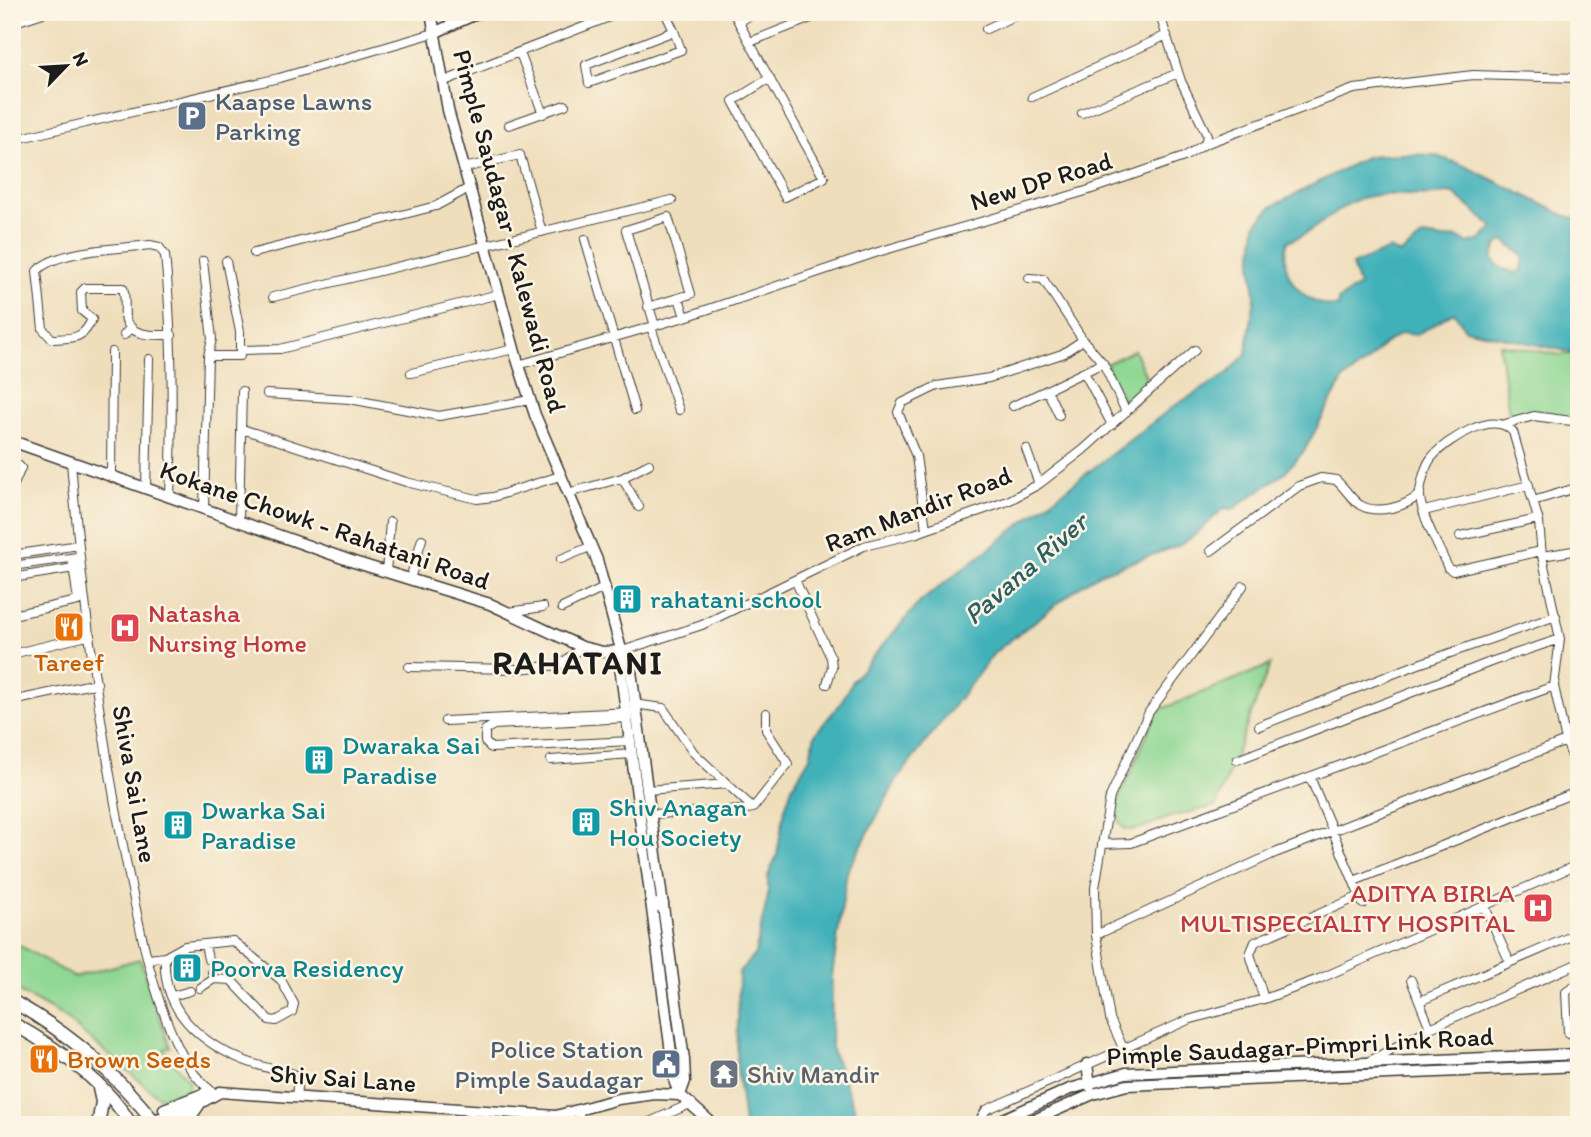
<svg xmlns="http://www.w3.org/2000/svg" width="1591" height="1137" font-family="Itim,sans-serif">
	<rect width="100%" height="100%" fill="#fcf5e5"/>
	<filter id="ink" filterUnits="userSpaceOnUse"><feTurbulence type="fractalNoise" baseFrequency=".0143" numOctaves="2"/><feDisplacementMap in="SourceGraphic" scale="14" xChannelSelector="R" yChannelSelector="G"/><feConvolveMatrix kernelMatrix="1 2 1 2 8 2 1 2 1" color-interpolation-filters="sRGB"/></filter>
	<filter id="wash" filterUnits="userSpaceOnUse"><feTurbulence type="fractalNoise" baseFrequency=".00686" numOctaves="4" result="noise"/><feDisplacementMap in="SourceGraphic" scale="28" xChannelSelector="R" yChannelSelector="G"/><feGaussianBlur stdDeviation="1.57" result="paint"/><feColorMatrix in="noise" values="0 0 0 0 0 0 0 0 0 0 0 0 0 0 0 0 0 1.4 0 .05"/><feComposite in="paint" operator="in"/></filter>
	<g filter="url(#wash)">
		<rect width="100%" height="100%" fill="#efdebc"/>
		<path fill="#8fd793" stroke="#567a58" stroke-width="2" d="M1499 344 1560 355 1579 353V424L1509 413Z
			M1134 350 1151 388 1127 410 1106 364Z
			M1270 665 1216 806C1200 810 1183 813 1167 818 1144 826 1116 846 1117 804L1157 711Z
			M12 941 74 977 140 959 170 1047 164 1049 189 1082 186 1091 160 1098 61 1015 12 988Z"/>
		<path fill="#40b1b9" stroke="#2e666a" stroke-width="2" fill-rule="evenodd" d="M1399 154 1434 155 1465 166 1564 215 1579 219V345L1575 346V353L1465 329 1454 312 1416 335 1402 333 1384 344 1366 363 1343 380 1304 451 1283 474 1233 509 1224 508 1195 535 1180 545 1101 573 1083 584 995 652 896 781 847 872 832 976 831 1048 861 1125H744L737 1067 739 972 755 954 768 896V876L777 855 785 808 792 787 810 757 815 734 841 703 852 681 920 602 1174 406 1226 375 1246 354 1255 298 1252 265 1256 224 1271 207 1368 156ZM1447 193 1454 194 1493 227 1481 240 1468 244 1457 237 1443 239 1423 236 1401 254 1389 249 1352 265 1359 286 1338 300V307C1304 306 1276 275 1288 241 1316 233 1336 205 1365 197 1393 190 1421 200 1447 193ZM1504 240 1524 257 1522 270 1516 273 1501 268 1492 259 1497 245Z"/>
	</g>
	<g filter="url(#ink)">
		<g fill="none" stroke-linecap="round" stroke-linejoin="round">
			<g stroke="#3c3934" stroke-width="10">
				<path id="street" d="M665 12 674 31 586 65 589 83 681 50 674 31
					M733 12 824 178 785 197 733 101 770 78
					M1159 12 1181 81 1207 135 1205 144
					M12 23 46 12
					M740 25 743 19 759 12
					M986 29 1023 12
					M750 42 826 12
					M520 53 543 114
					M442 82 622 12
					M1032 97 1167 35
					M1082 113 1178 73
					M509 125 565 105
					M12 140 279 78 434 33
					M464 168 520 155 542 232
					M585 239 635 410
					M254 253 436 206 469 188
					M203 261 212 339 208 356 204 509
					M1029 278 1043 279 1083 340 1103 363 1126 412
					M273 297 672 200
					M679 298 685 317
					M648 307 691 294 668 217 626 230 655 326
					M651 327 679 410
					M124 335 131 327
					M240 350 280 349 499 294
					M208 356H240V332L226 261
					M518 365 685 317 878 252 1086 191 1184 157 1205 144 1354 89 1473 75 1579 78
					M1084 372 1112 425
					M411 373 514 349
					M1047 390 1059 415
					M267 394 350 399 439 416 530 400
					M1013 406 1103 363
					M1505 424 1534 416 1579 422
					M242 429 406 482 477 499 493 497 560 476
					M1026 449 1039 484
					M12 459 21 468 12 489
					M71 462C82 597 100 733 127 866 140 928 151 992 179 1049 188 1068 199 1082 215 1094
					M111 475 112 352
					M622 478 639 507
					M146 489 149 359
					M1574 489 1579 506
					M568 493 622 478 649 464
					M170 497C173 416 173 336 165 255L159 247 150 245C120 249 57 249 37 271L43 329 52 339C73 338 83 340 92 319L82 311 81 292 85 288H123C126 297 124 307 125 316 128 338 156 335 172 335
					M1533 501 1579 487
					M1424 511 1529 485
					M239 521 242 391
					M926 529 916 456 898 412 902 403 937 386 989 378 1062 354 1083 340
					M1460 536 1538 519
					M1211 551 1299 486 1321 478 1336 480C1345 488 1351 499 1360 505 1377 515 1406 507 1420 494
					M1541 551 1453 571 1448 568C1440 549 1418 511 1420 491 1422 481 1425 464 1433 456 1448 439 1495 409 1513 432L1539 522 1542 556 1560 639 1554 686 1566 741 1579 775
					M12 555 79 545
					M1542 556 1579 550
					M561 559 592 546
					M12 566 77 557
					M386 572 390 522
					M12 578 74 568
					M410 579 422 539
					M795 580 831 658 832 667 827 684
					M562 608 606 587
					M509 612 543 607
					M12 615 78 601 72 558
					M622 651 702 625 864 546 914 534 1008 501 1039 484 1083 450 1195 350
					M12 654 91 635
					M409 667 517 669 560 665 582 647
					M12 701 97 683
					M633 704 663 708 694 753 753 808 788 764 766 730V713
					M628 718 494 725 485 730V742L491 748 631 741
					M445 721 631 712
					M1259 726 1416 665 1556 616
					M551 760 632 754
					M1237 760 1493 661 1560 639
					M1310 777 1363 904
					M647 790 727 784
					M649 814C664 813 748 811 753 808
					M1102 844 1131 843 1554 686
					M1354 881 1579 791
					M1484 905 1507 956
					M1096 935 1275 853 1566 741
					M205 945 208 959
					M165 957C161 1024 224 1060 282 1071
					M148 959 165 957 185 946 233 941 281 980 294 1004 292 1012 276 1021 269 1020 231 980 214 979 212 972
					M1411 980 1430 1028 1579 963
					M1579 983 1566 992 1568 1033 1579 1036
					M200 988 214 979
					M172 996 190 991
					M1264 999 1250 954 1255 942 1360 896
					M1420 1001 1579 933
					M1123 1048 1110 1019 1096 935 1095 888 1110 797 1149 712 1243 586
					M1368 1062 1430 1028
					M288 1072 298 1076 296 1098
					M579 1111 580 1125
					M643 1125 692 1103
					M977 1125 986 1110 1188 1020 1264 999 1319 979 1579 864"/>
			</g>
			<g stroke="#3c3934" stroke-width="13">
				<path id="secondary" d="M431 12 448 110 516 356 535 415 597 560 623 657 630 664 684 1060 685 1081 680 1095
					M434 33 480 12
					M12 441 354 562 490 604 582 647 603 652 622 651
					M623 657 620 666 675 1083 680 1095 714 1125
					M1087 1064 1090 1086
					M164 1109 203 1094 210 1096
					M118 1125 154 1120 189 1109 220 1092 556 1116 618 1099 655 1094 680 1095
					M990 1125 1070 1089 1126 1073 1579 1054
					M1023 1125 1093 1094 1127 1085 1579 1066"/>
			</g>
			<g stroke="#3c3934" stroke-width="15">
				<path id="primary" d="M653 906 662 904
					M12 1001C71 1034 115 1073 157 1125
					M12 1023C55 1047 106 1081 131 1125
					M98 1125 102 1102 99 1088
					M184 1125 198 1105"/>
			</g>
			<use href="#street" stroke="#fff" stroke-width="8"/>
			<use href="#secondary" stroke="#fff" stroke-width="10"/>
			<use href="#primary" stroke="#fff" stroke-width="12"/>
		</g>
	</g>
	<defs>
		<g id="parking-square" transform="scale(1.575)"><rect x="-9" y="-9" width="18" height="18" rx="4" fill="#5c6f8a" stroke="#fcf5e5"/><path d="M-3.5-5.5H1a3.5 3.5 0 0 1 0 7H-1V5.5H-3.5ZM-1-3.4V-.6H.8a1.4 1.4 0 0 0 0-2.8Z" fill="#fff"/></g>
		<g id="building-square" transform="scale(1.575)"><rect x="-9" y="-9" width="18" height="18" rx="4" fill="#0f9aa8" stroke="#fcf5e5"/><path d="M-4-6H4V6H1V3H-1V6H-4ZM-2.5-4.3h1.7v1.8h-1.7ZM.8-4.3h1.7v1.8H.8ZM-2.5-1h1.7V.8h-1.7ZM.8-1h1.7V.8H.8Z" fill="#fff"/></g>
		<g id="restaurant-square" transform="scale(1.575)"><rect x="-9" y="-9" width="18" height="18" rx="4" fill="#e8710a" stroke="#fcf5e5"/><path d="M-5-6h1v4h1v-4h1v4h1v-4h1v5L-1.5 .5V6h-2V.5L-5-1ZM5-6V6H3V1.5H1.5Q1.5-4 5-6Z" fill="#fff"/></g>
		<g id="hospital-square" transform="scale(1.575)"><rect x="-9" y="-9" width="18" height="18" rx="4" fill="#e0444e" stroke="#fcf5e5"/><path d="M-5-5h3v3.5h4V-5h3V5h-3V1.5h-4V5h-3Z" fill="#fff"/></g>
		<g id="civic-square" transform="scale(1.575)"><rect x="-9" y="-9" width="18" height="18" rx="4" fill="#5c6f8a" stroke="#fcf5e5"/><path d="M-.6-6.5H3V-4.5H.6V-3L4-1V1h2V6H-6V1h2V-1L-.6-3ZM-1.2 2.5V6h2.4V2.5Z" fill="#fff"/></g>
		<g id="temple-square" transform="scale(1.575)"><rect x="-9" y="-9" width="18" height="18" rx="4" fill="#6b7280" stroke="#fcf5e5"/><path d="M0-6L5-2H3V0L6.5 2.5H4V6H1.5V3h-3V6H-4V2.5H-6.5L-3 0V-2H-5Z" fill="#fff"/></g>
	</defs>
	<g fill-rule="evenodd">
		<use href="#parking-square" x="192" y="116"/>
		<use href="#building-square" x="627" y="599"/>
		<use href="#restaurant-square" x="69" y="627"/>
		<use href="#hospital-square" x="125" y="628"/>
		<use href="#building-square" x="319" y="760"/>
		<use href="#building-square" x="586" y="822"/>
		<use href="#building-square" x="178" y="825"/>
		<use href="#hospital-square" x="1538" y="908"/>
		<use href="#building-square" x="187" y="968"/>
		<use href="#restaurant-square" x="44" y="1059"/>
		<use href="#civic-square" x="666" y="1064"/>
		<use href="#temple-square" x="724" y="1074"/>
	</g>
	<g text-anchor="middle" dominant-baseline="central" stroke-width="5" stroke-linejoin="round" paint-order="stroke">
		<g font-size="26" fill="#4e5e75" stroke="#fcf5e5" text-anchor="start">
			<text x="215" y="101">Kaapse Lawns<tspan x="215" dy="30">Parking</tspan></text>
			<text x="643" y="1049" text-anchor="end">Police Station<tspan x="643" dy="30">Pimple Saudagar</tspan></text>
		</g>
		<g font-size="26" fill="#1c1c1c" stroke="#fcf5e5">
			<text transform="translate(1041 181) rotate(-17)">New DP Road</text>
			<text transform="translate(510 231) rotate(75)">Pimple Saudagar - Kalewadi Road</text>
			<text transform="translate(918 509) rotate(-21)">Ram Mandir Road</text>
			<text transform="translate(325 525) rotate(19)">Kokane Chowk - Rahatani Road</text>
			<text transform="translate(135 784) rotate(80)">Shiva Sai Lane</text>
			<text transform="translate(1300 1046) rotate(-3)">Pimple Saudagar-Pimpri Link Road</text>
			<text transform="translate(343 1078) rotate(4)">Shiv Sai Lane</text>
		</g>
		<g font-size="26" fill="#0d838f" stroke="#fcf5e5" text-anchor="start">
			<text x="650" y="599">rahatani school</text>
			<text x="342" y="745">Dwaraka Sai<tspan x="342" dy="30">Paradise</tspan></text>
			<text x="609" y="807">Shiv Anagan<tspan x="609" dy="30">Hou Society</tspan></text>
			<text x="201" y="810">Dwarka Sai<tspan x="201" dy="30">Paradise</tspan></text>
			<text x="210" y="968">Poorva Residency</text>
		</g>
		<g font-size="26" fill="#be3a42" stroke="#fcf5e5" text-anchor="start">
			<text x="148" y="613">Natasha<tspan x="148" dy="30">Nursing Home</tspan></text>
			<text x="1515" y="893" text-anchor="end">ADITYA BIRLA<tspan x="1515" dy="30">MULTISPECIALITY HOSPITAL</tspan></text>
		</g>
		<g font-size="26" fill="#c56008" stroke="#fcf5e5">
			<text x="69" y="662">Tareef</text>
			<text x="67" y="1059" text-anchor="start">Brown Seeds</text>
		</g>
		<g font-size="26" fill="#5b616d" stroke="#fcf5e5" text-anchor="start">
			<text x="747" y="1074">Shiv Mandir</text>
		</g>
		<g font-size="28" font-style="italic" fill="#2c5f63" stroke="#fcf5e5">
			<text transform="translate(1025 568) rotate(-41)">Pavana River</text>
		</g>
		<g font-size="33" font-weight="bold" letter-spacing="2" fill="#1c1c1c" stroke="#fcf5e5">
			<text x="578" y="662">RAHATANI</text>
		</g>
	</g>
	<rect width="1591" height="1137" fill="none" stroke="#fcf5e5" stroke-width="42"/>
	<g transform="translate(66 66) rotate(65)" stroke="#fcf5e5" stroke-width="5" paint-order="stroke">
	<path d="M0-5L12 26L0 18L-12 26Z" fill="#1c1c1c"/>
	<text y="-10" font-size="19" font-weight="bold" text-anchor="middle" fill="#1c1c1c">N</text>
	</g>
</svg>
